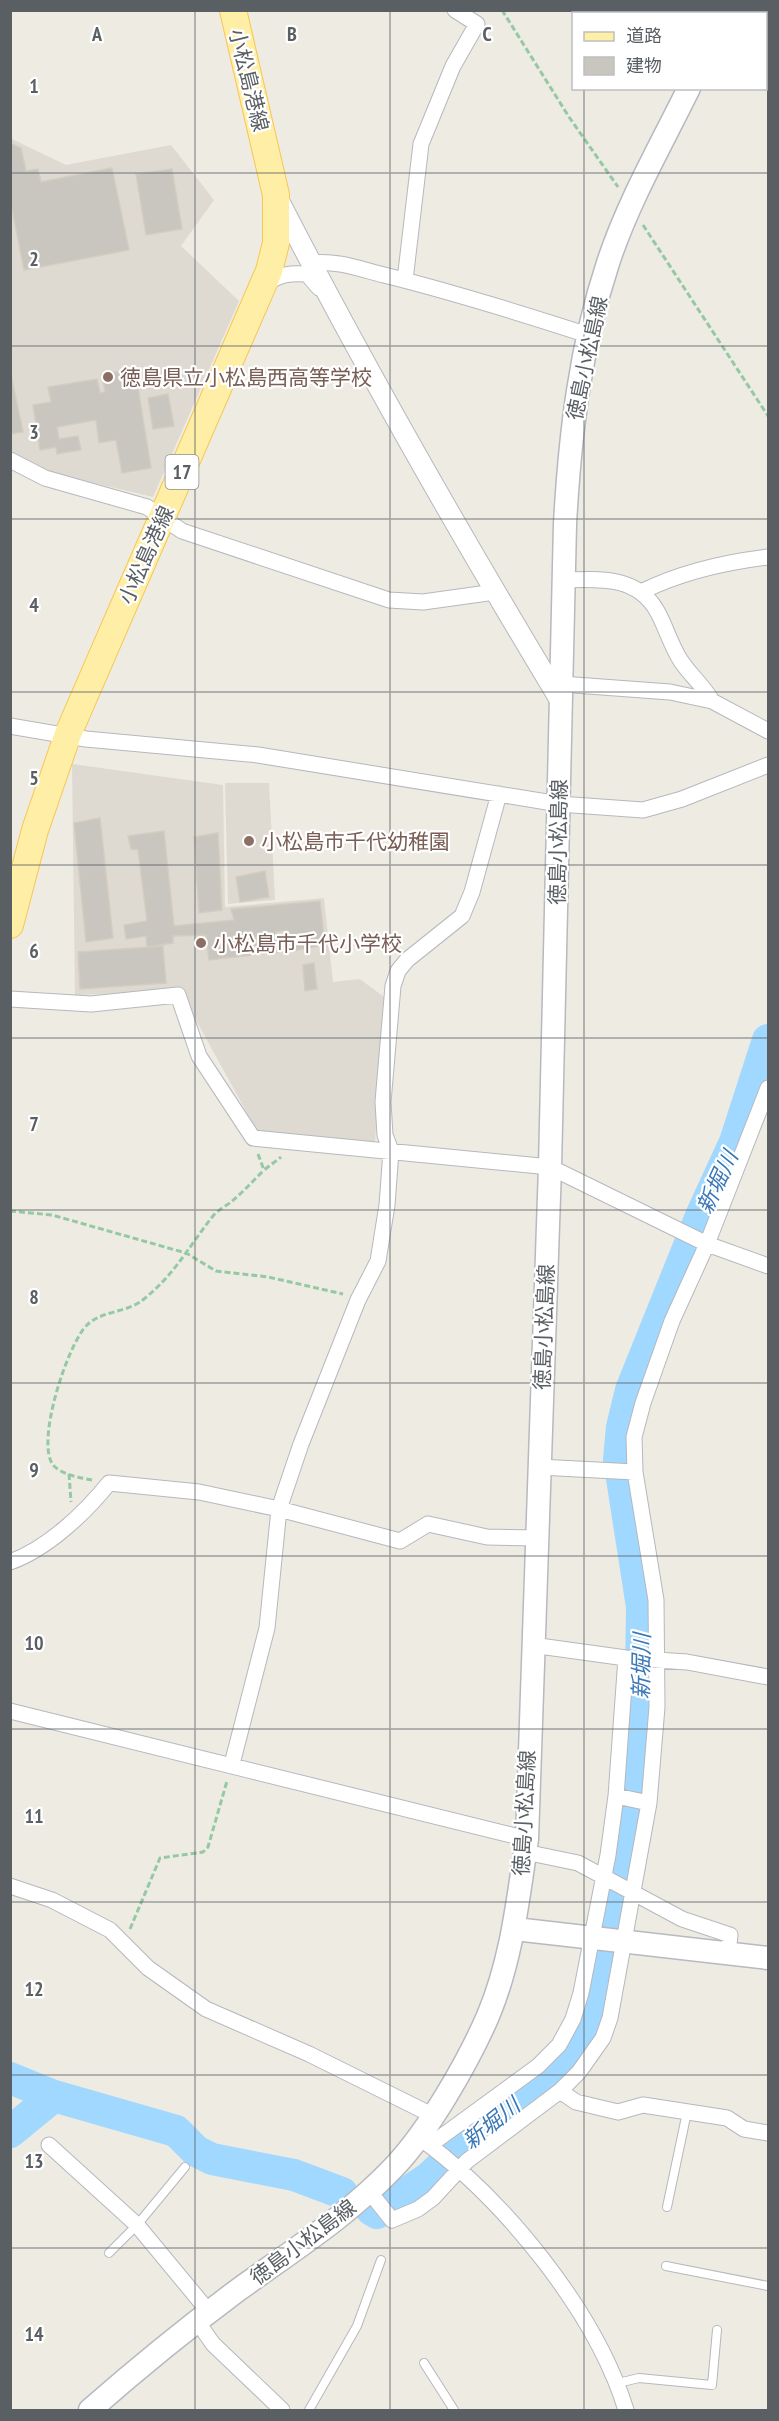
<svg xmlns="http://www.w3.org/2000/svg" width="779" height="2421" font-family="'PT Sans Narrow','Noto Sans JP',sans-serif">
	<rect width="100%" height="100%" fill="#eeebe2"/>
	<path fill="#dedad1" d="M10 138 66 165 171 145 214 200 181 246 239 301 153 497 52 473 11 453Z
		M72 764 223 785 225 907 324 898 333 982 360 979 384 997 375 1142 258 1133 180 991 75 995Z
		M225 783H269L275 900 228 904Z"/>
	<g fill="none" stroke-linecap="round" stroke-linejoin="round">
		<path stroke="#a1d8ff" stroke-width="32" d="M10 2078 54 2096 176 2131 196 2151 212 2159 294 2175 342 2193
			M10 2132 54 2096
			M372 2210 377 2213 430 2177 461 2147 548 2077 578 2046 594 2012 627 1844 640 1747 642 1607 619 1459 622 1427 631 1390 701 1216 735 1142 768 1040"/>
	</g>
	<path fill="#c9c6bf" stroke="#d3cdc0" stroke-width="1.5" d="M10 143 21 148 26 171 38 169 41 182 112 168 129 250 24 270 10 199Z
		M172 169 182 229 146 235 136 174Z
		M135 369 151 468 122 473 116 440 99 443 96 420 57 427 59 439 78 436 81 450 57 454 56 447 40 450 33 405 51 402 48 387 97 379 100 393 105 392 102 374Z
		M10 370 23 432 10 434Z
		M168 394 174 426 153 429 148 398Z
		M100 818 113 938 86 942 74 823Z
		M164 831 174 926 234 920 231 909 320 901 325 945 292 951 287 930 276 932 279 952 209 960 206 935 173 936V943L147 947 146 936 126 939 124 925 147 921 138 850 131 849 128 836Z
		M218 833 222 910 199 913 194 837Z
		M265 871 269 897 240 902 236 877Z
		M163 946 166 983 80 989 78 952Z
		M314 963 317 989 305 991 303 965Z"/>
	<g fill="none" stroke-linecap="round" stroke-linejoin="round">
		<g stroke="#b5b8bd" stroke-width="10">
			<path id="service" d="M667 2207 687 2112
				M109 2253 137 2225 185 2167
				M666 2266 768 2286
				M424 2363 454 2410
				M618 2383 639 2378 712 2385 717 2330
				M309 2410 357 2326 381 2260"/>
		</g>
		<g stroke="#b5b8bd" stroke-width="17">
			<path id="minor" d="M312 263C336 260 360 269 384 275 453 292 520 313 588 335
				M405 280 421 144 453 66 477 24 455 10
				M265 285C279 274 290 273 307 274L319 288
				M10 460 45 478 147 507 182 531 389 600 423 602 495 592
				M564 580C600 579 637 576 657 611 666 627 671 646 681 661 690 675 704 686 712 701
				M643 591C682 572 726 562 768 557
				M561 684 670 692 712 701 768 731
				M10 726 86 739 258 755 559 804 643 810 682 799 768 765
				M10 999 91 1004 178 995 199 1056 253 1138 550 1167 707 1244 768 1266
				M539 1467 635 1472
				M10 1562C47 1549 85 1513 109 1483L199 1492 279 1509 400 1541 428 1524 487 1537 537 1538
				M532 1645 626 1658 616 1796 649 1803
				M626 1658 687 1662 768 1677
				M10 1711 527 1839
				M232 1764 267 1628 279 1509 301 1444 358 1300 378 1261 387 1205 391 1151 385 1135 383 1102 393 986 398 971 407 960 462 916 472 892 499 794
				M525 1852 578 1863 682 1919 730 1935 728 1953
				M10 1886 52 1900 110 1930 148 1968 206 2009 309 2054 432 2115
				M560 2091 576 2102 618 2112 643 2105 727 2118 744 2129 768 2133
				M421 2139C504 2199 596 2312 626 2410
				M49 2145 137 2225 209 2312
				M430 2145 538 2066 559 2045 573 2019 581 1993 608 1855 616 1796
				M369 2191 392 2220 418 2209 433 2198 467 2161 560 2091 579 2072 603 2038 610 2018 649 1803 657 1707 656 1600 635 1472 634 1437 643 1403 672 1321 707 1244 768 1088
				M197 2321 213 2344 282 2410"/>
		</g>
		<g stroke="#b5b8bd" stroke-width="22">
			<path id="tertiary" d="M277 197C365 369 461 536 560 700"/>
		</g>
		<g stroke="#b6b9bf" stroke-width="25">
			<path id="secondary" d="M727 14 728 10
				M515 1929 768 1958
				M90 2410C138 2368 187 2328 238 2290 292 2251 349 2215 395 2166 429 2130 468 2062 488 2016 512 1959 518 1899 527 1839L550 1167 565 524C570 434 580 348 608 263 628 202 661 145 689 88"/>
		</g>
		<g stroke="#f8c651" stroke-width="28">
			<path id="primary" d="M10 925 35 830 68 734 269 271 276 243V195L233 10"/>
		</g>
		<path stroke="#95c9a4" stroke-width="3" stroke-dasharray="6 3" stroke-linecap="butt" d="M502 10 569 117 618 187
			M643 225 768 416
			M258 1154 264 1170 281 1157
			M10 1211 52 1215 186 1253 216 1271 268 1277 343 1294
			M69 1474 71 1502
			M92 1480C81 1478 63 1475 54 1466 34 1445 68 1343 87 1325 102 1310 128 1313 144 1299 176 1273 189 1246 213 1216 218 1210 226 1206 231 1202 243 1192 253 1181 264 1170
			M130 1929 160 1858 203 1852 208 1847 227 1781"/>
		<use href="#service" stroke="#fff" stroke-width="8"/>
		<use href="#minor" stroke="#fff" stroke-width="15"/>
		<use href="#tertiary" stroke="#fff" stroke-width="20"/>
		<use href="#secondary" stroke="#fff" stroke-width="22"/>
		<use href="#primary" stroke="#ffefa6" stroke-width="26"/>
	</g>
	<path fill="none" stroke="#5a5f64" stroke-width="1.5" stroke-opacity="0.55" d="M195 10V2410M390 10V2410M584 10V14M584 88V2410M10 173H768M10 346H768M10 519H768M10 692H768M10 865H768M10 1038H768M10 1210H768M10 1383H768M10 1556H768M10 1729H768M10 1902H768M10 2075H768M10 2248H768"/>
	<g fill="#8d6e63" stroke="#fff" stroke-width="2">
		<circle cx="108" cy="377" r="6"/>
		<circle cx="249" cy="841" r="6"/>
		<circle cx="201" cy="943" r="6"/>
	</g>
	<g text-anchor="middle" dominant-baseline="central" stroke-width="4.5" stroke-linejoin="round" paint-order="stroke">
		<rect fill="#fff" stroke="#8c8f92" stroke-width="1.5" x="165.5" y="455" width="33" height="34" rx="4.5"/>
		<g font-size="20" font-weight="bold" fill="#5a5f64">
			<text x="182" y="472">17</text>
		</g>
		<g font-size="21" fill="#5a5f64" stroke="#fff">
			<text transform="translate(249 80) rotate(76)">小松島港線</text>
			<text transform="translate(587 358) rotate(-78)">徳島小松島線</text>
			<text transform="translate(146 555) rotate(-66)">小松島港線</text>
			<text transform="translate(558 842) rotate(-89)">徳島小松島線</text>
			<text transform="translate(544 1327) rotate(-88)">徳島小松島線</text>
			<text transform="translate(524 1813) rotate(-87)">徳島小松島線</text>
			<text transform="translate(303 2242) rotate(-37)">徳島小松島線</text>
		</g>
		<g font-size="21" fill="#785e54" stroke="#fff" text-anchor="start">
			<text x="120" y="377">徳島県立小松島西高等学校</text>
			<text x="261" y="841">小松島市千代幼稚園</text>
			<text x="213" y="943">小松島市千代小学校</text>
		</g>
		<g font-size="22" font-style="italic" fill="#3a78b6" stroke="#fff">
			<text transform="translate(717 1182) rotate(-65)">新堀川</text>
			<text transform="translate(641 1666) rotate(-89)">新堀川</text>
			<text transform="translate(491 2123) rotate(-39)">新堀川</text>
		</g>
	</g>
	<g font-size="20" text-anchor="middle" font-weight="bold" fill="#5a5f64" stroke="#fff" stroke-width="4.5" stroke-linejoin="round" paint-order="stroke">
		<text x="97" y="41">A</text>
		<text x="292" y="41">B</text>
		<text x="487" y="41">C</text>
		<text x="34" y="93">1</text>
		<text x="34" y="266">2</text>
		<text x="34" y="439">3</text>
		<text x="34" y="612">4</text>
		<text x="34" y="785">5</text>
		<text x="34" y="958">6</text>
		<text x="34" y="1131">7</text>
		<text x="34" y="1304">8</text>
		<text x="34" y="1477">9</text>
		<text x="34" y="1650">10</text>
		<text x="34" y="1823">11</text>
		<text x="34" y="1996">12</text>
		<text x="34" y="2168">13</text>
		<text x="34" y="2341">14</text>
	</g>
	<rect width="779" height="2421" fill="none" stroke="#5a5f64" stroke-width="24"/>
	<rect x="572" y="12" width="195" height="78" fill="#ffffff" stroke="#bdbfc1" stroke-width="1.5"/>
	<rect x="584" y="32" width="30" height="9" fill="#ffefa6" stroke="#bdbfc1" stroke-width="1.5"/>
	<text x="626" y="42" font-size="18" fill="#5a5f64">道路</text>
	<rect x="584" y="57" width="30" height="18" fill="#c9c6bf" stroke="#bdbfc1" stroke-width="1.5"/>
	<text x="626" y="72" font-size="18" fill="#5a5f64">建物</text>
</svg>
